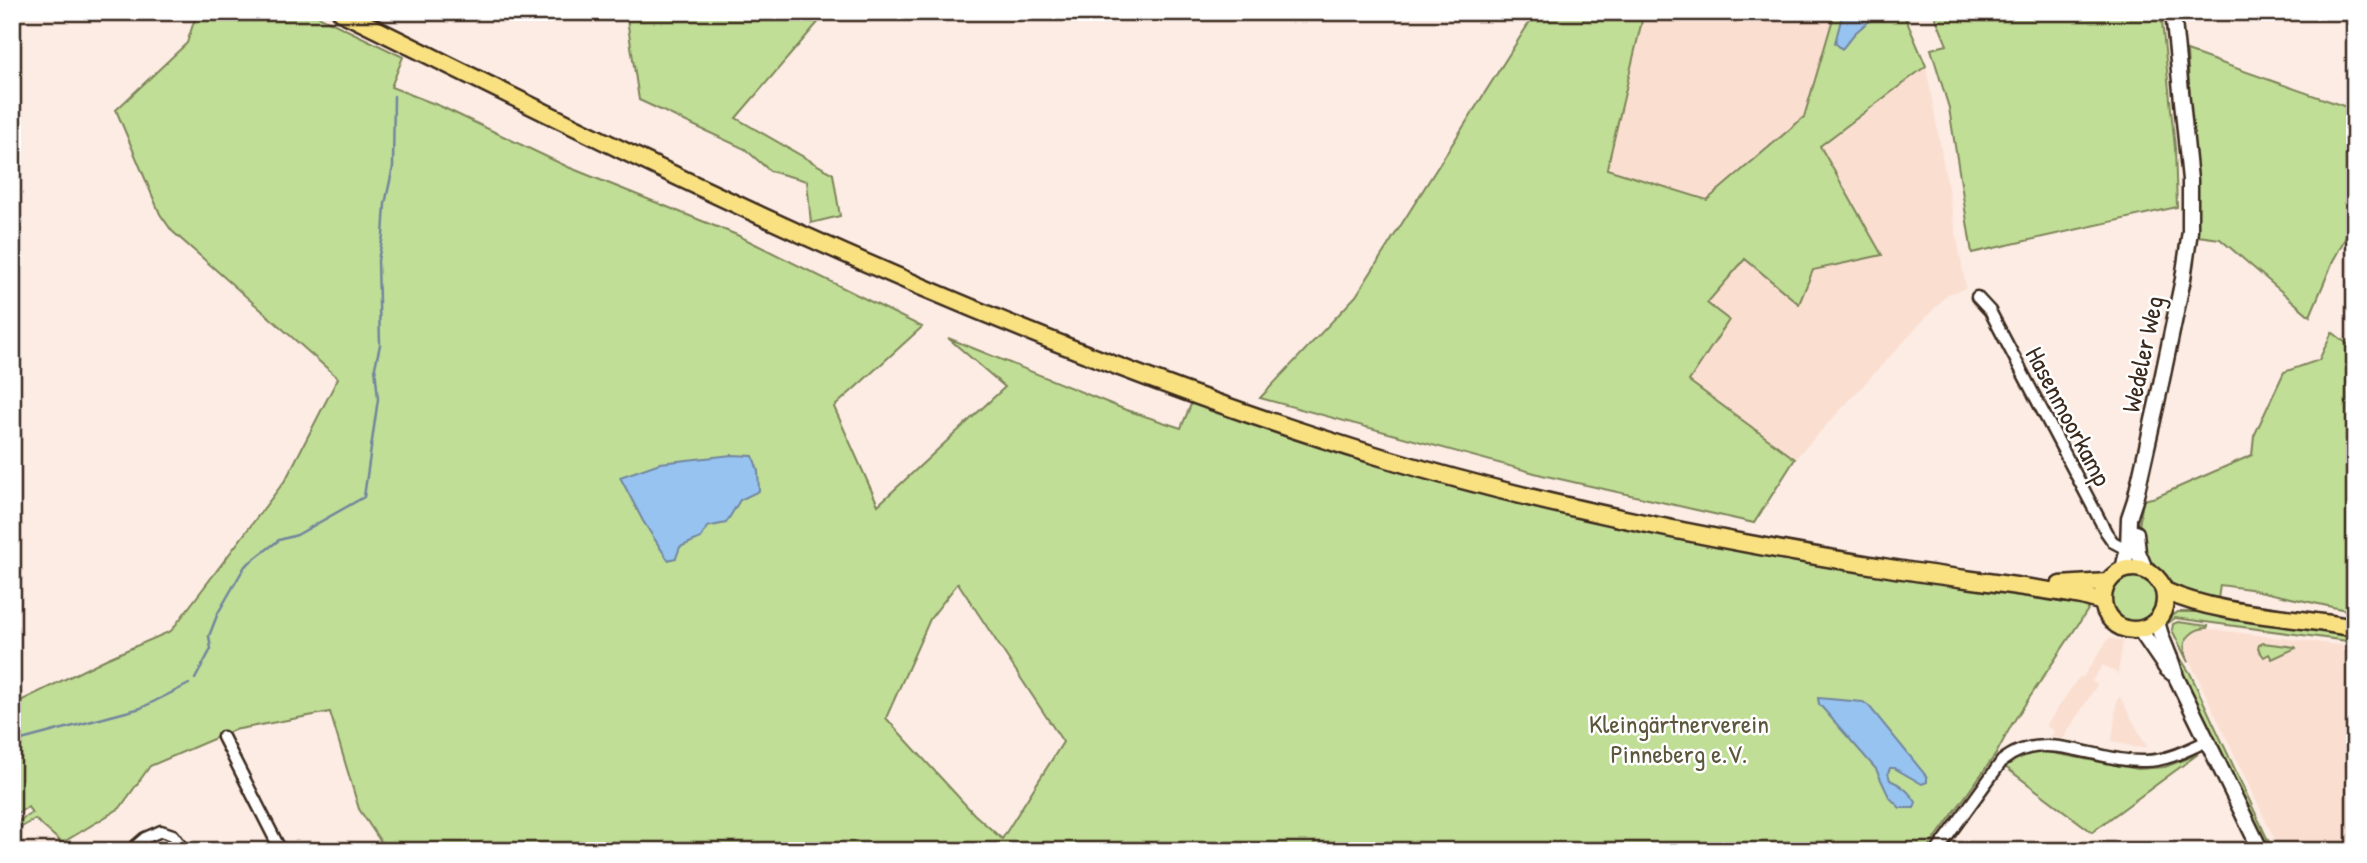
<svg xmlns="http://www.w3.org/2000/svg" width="2367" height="863" font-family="'Patrick Hand',sans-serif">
	<rect width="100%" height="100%" fill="#fcece4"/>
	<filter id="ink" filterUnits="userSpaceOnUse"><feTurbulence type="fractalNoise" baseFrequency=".0143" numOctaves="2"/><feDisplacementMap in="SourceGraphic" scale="14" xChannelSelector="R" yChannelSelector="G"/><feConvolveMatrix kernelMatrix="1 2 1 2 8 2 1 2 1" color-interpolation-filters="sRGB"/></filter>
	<g filter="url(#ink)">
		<path fill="#fadfd1" d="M1644 12H1835L1804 117 1707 200 1607 169Z
			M1926 66 1966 288 1948 294 1795 459 1688 381 1729 321 1706 303 1745 258 1813 270 1882 255 1820 146Z
			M2202 628 2355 647V851H2280L2184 649 2191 633Z
			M2109 638 2123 641 2118 674 2103 665 2092 681 2097 685 2063 739 2051 737 2054 731 2046 726 2078 678 2083 677Z
			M2120 697 2147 747H2134L2112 741 2117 699Z"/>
		<path fill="#c0de96" stroke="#7e845a" stroke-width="2" fill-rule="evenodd" d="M197 12H310L403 57 391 87 440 106 568 167 737 235 922 327 834 407 878 505 1005 387 948 338 1126 410 1181 428 1192 402 1459 485 2077 600 2089 608 2012 724 1996 754 1926 851H387L359 809 330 712 234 730 150 766 120 808 62 843 35 819 12 833V825L32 813 28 807 12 816V705L106 659 171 631 286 479 338 378 172 231 160 214 116 110 187 43ZM958 583 1063 742 1002 839 974 814 886 718 930 619Z
			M626 12H827L736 118 833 174 840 216 811 223 807 181 770 171 745 149 639 100Z
			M1536 12H1644L1607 169 1707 200 1804 117 1835 12H1899L1905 17 1926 66 1820 146 1882 255 1813 270 1799 304 1745 259 1707 303 1729 320 1689 381 1795 459 1754 523 1542 475 1260 398 1356 296Z
			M1988 12H2161L2175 148 2177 207 1972 253 1949 108 1931 49 1947 45 1935 16Z
			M2187 51 2355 110V220L2334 259 2310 316 2220 239 2198 236Z
			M2332 332 2355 350V612L2250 589 2220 585 2218 599 2191 596 2172 586 2165 574 2149 562 2138 533 2143 500 2156 497 2252 455 2254 436 2284 372 2319 360Z
			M2111 599a23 23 0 1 1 46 0a23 23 0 1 1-46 0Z
			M2178 612H2199L2322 627 2355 637V642L2175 618 2167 624 2168 638 2165 625 2168 619Z
			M2178 622 2208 626 2207 628C2195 628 2182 638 2185 651 2186 655 2188 659 2188 662L2172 630 2173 624Z
			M2263 643 2295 647 2296 648 2272 659 2269 654 2264 657 2258 649 2259 645Z
			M2171 644 2190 673 2273 851H2266L2170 645Z
			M2042 751 2138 769 2165 767 2198 754 2092 832 2004 766 2011 758Z"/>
		<path fill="#97c3f1" stroke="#72869d" stroke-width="2" d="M1843 12H1871L1869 21 1855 33 1842 49 1835 43Z
			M732 455 753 456 758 471 759 491 740 500 726 523 707 527 701 538 680 547 676 558 668 560 643 521 620 477 660 463Z
			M1818 698 1863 702 1869 706 1927 777V782L1922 784 1894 768H1890L1888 773 1890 780C1902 785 1908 791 1916 802L1914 808H1900L1889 797 1876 769 1819 704Z"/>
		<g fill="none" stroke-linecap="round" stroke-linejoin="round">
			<path stroke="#72869d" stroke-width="2.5" d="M195 679 211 649 209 636 218 613 245 566 279 540 297 535 364 497 378 399 375 367 380 345 378 260 383 236 385 204 393 167 394 96
				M12 741 14 742 141 708 189 684"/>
			<g stroke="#3b2a1e" stroke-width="15">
				<path id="street" d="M1977 297 1990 311 2106 532 2113 542 2128 550
					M223 737 281 851
					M130 851 145 838 161 831 173 835 185 851
					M1937 851 2002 761C2045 726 2097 763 2145 761 2167 761 2187 750 2207 741"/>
			</g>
			<g stroke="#3b2a1e" stroke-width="19">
				<path id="secondary" d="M2136 533 2138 552 2145 569
					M2123 569 2128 548 2129 518 2135 500 2158 398 2183 279 2190 231V180L2173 12
					M2157 620C2160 640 2172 657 2176 677L2261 851
					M2140 630 2166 668 2172 673"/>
			</g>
			<g stroke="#3b2a1e" stroke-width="21">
				<path id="primary" d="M341 12C494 87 646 164 801 234 990 319 1183 397 1381 457 1547 507 1719 541 1889 568 1953 578 2018 585 2082 596L2103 602
					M2103 599a31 31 0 1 1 62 0a31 31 0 1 1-62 0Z
					M2060 585 2107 582
					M2165 591C2220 616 2295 616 2355 628"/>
			</g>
			<use href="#street" stroke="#fff" stroke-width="10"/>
			<use href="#secondary" stroke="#fff" stroke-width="14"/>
			<use href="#primary" stroke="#f9e181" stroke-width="16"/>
		</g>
	</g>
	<g text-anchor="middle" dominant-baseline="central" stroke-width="5" stroke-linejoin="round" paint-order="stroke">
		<g font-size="26" fill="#3b2a1e" stroke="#fff">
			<text transform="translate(2142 354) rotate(-78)">Wedeler Weg</text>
			<text transform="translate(2069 416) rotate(62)">Hasenmoorkamp</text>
		</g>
		<g font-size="26" fill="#5c573c" stroke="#fff">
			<text x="1679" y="723">Kleingärtnerverein<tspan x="1679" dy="30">Pinneberg e.V.</tspan></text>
		</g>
	</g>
	<rect width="2367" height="863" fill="none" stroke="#fff" stroke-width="42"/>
	<rect x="21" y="21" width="2325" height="821" fill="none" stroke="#3b2a1e" stroke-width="2.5" filter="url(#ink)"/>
</svg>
